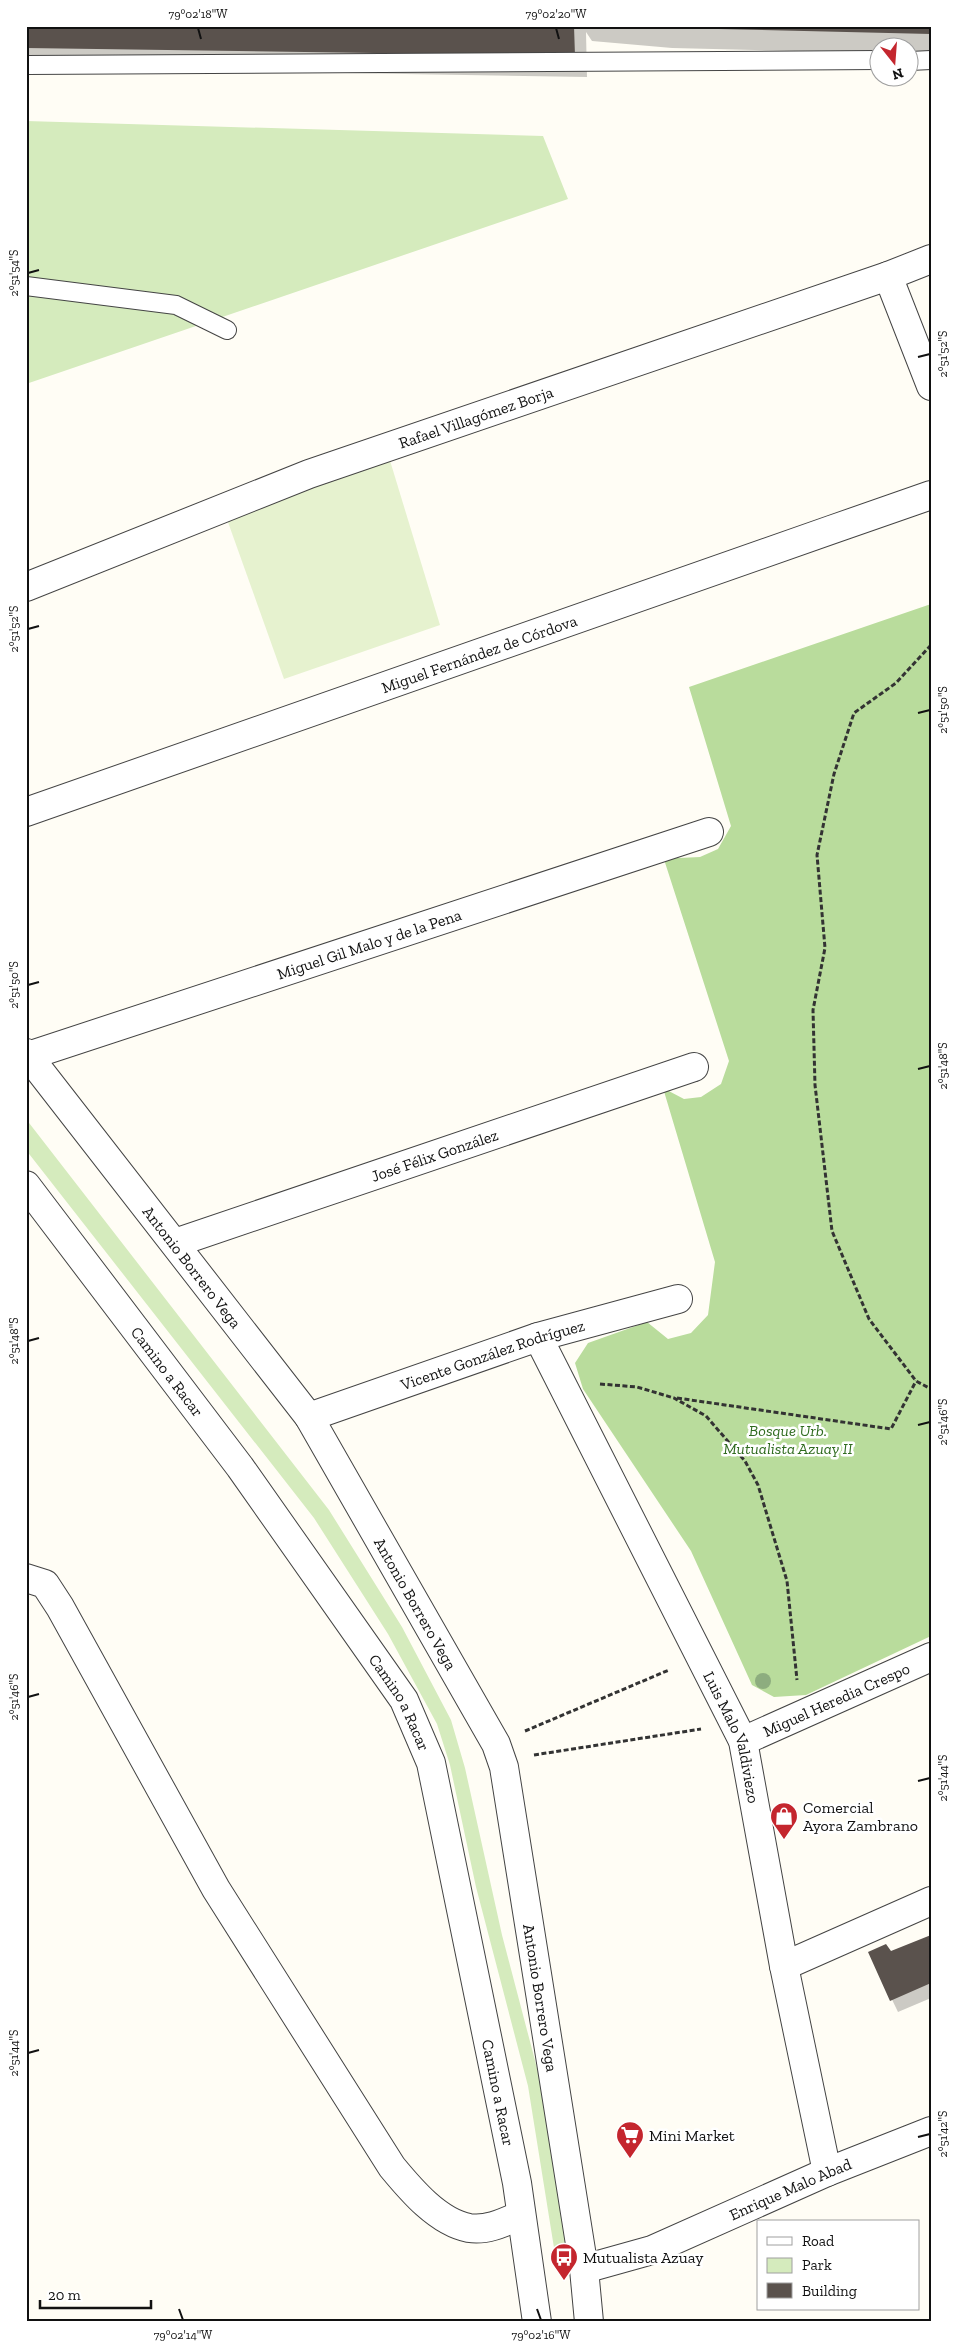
<svg xmlns="http://www.w3.org/2000/svg" width="957" height="2348" font-family="'Zilla Slab',serif">
	<rect width="100%" height="100%" fill="#fffdf5"/>
	<path fill="#d5ebbd" d="M26 121 543 136 568 199 26 384Z
		M26 1119 329 1510 402 1627 451 1720 465 1768 502 1935 538 2072 576 2273 555 2254 528 2086 476 1887 450 1765 437 1724 388 1634 314 1518 26 1150Z"/>
	<path fill="#b9dc9c" d="M931 604V1636L806 1695 774 1697 752 1685 691 1551 583 1389 575 1363 588 1343 647 1322 668 1339 691 1333 708 1315 715 1262 663 1088 684 1099 701 1097 721 1084 729 1061 660 847 679 858 700 857 718 849 731 826 689 687Z"/>
	<path fill="#e6f2cf" d="M388 454 440 625 284 679 224 511Z"/>
	<path fill="#0003" d="M26 26H931V55L910 54V48H880V53L672 48 592 41 586 32 587 77 33 68 26 56Z
		M931 1937V1998L898 2012 869 1952 890 1953Z"/>
	<path fill="#5a524d" d="M26 26H574L575 56 26 48Z
		M673 26H931V34L673 28Z
		M931 1935V1983L890 2001 868 1952 886 1944 891 1951Z"/>
	<g fill="none" stroke-linecap="round" stroke-linejoin="round">
		<g stroke="#444" stroke-width="20">
			<path id="service" d="M910 61 931 60
				M26 65 880 60
				M26 286 176 305 227 330"/>
		</g>
		<g stroke="#444" stroke-width="30">
			<g id="minor">
				<path d="M888 276 931 386"/>
				<path id="s1" d="M26 587 309 474 888 276 931 259"/>
				<path id="s2" d="M26 812C328 708 629 600 931 495"/>
				<path id="s3" d="M26 1053 309 1417 496 1744 504 1767 584 2269"/>
				<path id="s4" d="M28 1056 709 832"/>
				<path id="s5" d="M175 1243 694 1067"/>
				<path id="s6" d="M538 1337 743 1741 784 1966 827 2172"/>
				<path id="s7" d="M309 1417 538 1337 678 1299"/>
				<path d="M26 1578 45 1584 60 1607 216 1889 392 2167C411 2190 438 2222 469 2228 487 2231 505 2222 521 2215"/>
				<path id="s8" d="M743 1741 931 1657"/>
				<path d="M784 1966 931 1901"/>
				<path id="s9" d="M589 2322 584 2269 652 2250 827 2172 931 2131"/>
			</g>
		</g>
		<g stroke="#444" stroke-width="30">
			<g id="tertiary">
				<path id="s10" d="M26 1185 240 1467 404 1700 431 1763 517 2183 537 2322"/>
			</g>
		</g>
		<path stroke="#333" stroke-width="3" stroke-dasharray="5 2.5" stroke-linecap="butt" d="M931 645 896 683 854 713 834 774 817 855 825 948 813 1010 815 1085 832 1231 869 1319 916 1381 931 1389
			M600 1384 637 1387 674 1398 706 1416 745 1461 758 1485 787 1581 797 1680
			M677 1398 891 1429 916 1381
			M525 1731 669 1670
			M534 1755 701 1729"/>
		<use href="#service" stroke="#fff" stroke-width="18"/>
		<use href="#minor" stroke="#fff" stroke-width="28"/>
		<use href="#tertiary" stroke="#fff" stroke-width="28"/>
	</g>
	<circle fill="#8dad7f" cx="763" cy="1681" r="8"/>
	<path fill="none" stroke="#111" stroke-width="2" d="M198 28 201 39M556 28 559 39M28 273 39 270M918 357 930 354M28 629 39 626M918 713 930 710M28 985 39 982M918 1069 930 1066M28 1341 39 1338M918 1425 930 1422M28 1697 39 1694M918 1781 930 1778M28 2053 39 2050M918 2137 930 2134M179 2309 183 2320M537 2309 541 2320"/>
	<defs>
		<g id="shop-pin" transform="scale(1.4375)"><path d="M0 17L-7.5 6A9.5 9.5 0 1 1 7.5 6Z" fill="#c4262e" stroke="#fff"/><path d="M-5-2.5h2.3a2.7 3.5 0 0 1 5.4 0H5L5.5 6h-11ZM-1.5-2.5h3a1.5 2.3 0 0 0-3 0Z" fill="#fff"/></g>
		<g id="supermarket-pin" transform="scale(1.4375)"><path d="M0 17L-7.5 6A9.5 9.5 0 1 1 7.5 6Z" fill="#c4262e" stroke="#fff"/><path d="M-6-5.5h2.5l.6 2H6L4.5 2H-2.5L-4.4-4H-6ZM-1.5 3.2a1.3 1.3 0 1 0 .1 0ZM3 3.2a1.3 1.3 0 1 0 .1 0Z" fill="#fff"/></g>
		<g id="bus-pin" transform="scale(1.4375)"><path d="M0 17L-7.5 6A9.5 9.5 0 1 1 7.5 6Z" fill="#c4262e" stroke="#fff"/><path d="M-5-6H5V4H4V6H2V4H-2V6H-4V4H-5ZM-3.5-4V0h7V-4ZM-3.5 1.2v1.5H-2V1.2ZM2 1.2v1.5H3.5V1.2Z" fill="#fff"/></g>
	</defs>
	<g fill-rule="evenodd">
		<use href="#shop-pin" x="784" y="1816"/>
		<use href="#supermarket-pin" x="630" y="2135"/>
		<use href="#bus-pin" x="564" y="2257"/>
	</g>
	<g text-anchor="middle" dominant-baseline="central" stroke-width="5" stroke-linejoin="round" paint-order="stroke">
		<g font-size="16" fill="#111" stroke="#fff">
			<text stroke="none"><textPath href="#s1" startOffset="481">Rafael Villagómez Borja</textPath></text>
			<text stroke="none"><textPath href="#s2" startOffset="480">Miguel Fernández de Córdova</textPath></text>
			<text stroke="none"><textPath href="#s4" startOffset="359">Miguel Gil Malo y de la Pena</textPath></text>
			<text stroke="none"><textPath href="#s5" startOffset="274">José Félix González</textPath></text>
			<text stroke="none"><textPath href="#s3" startOffset="271">Antonio Borrero Vega</textPath></text>
			<text stroke="none"><textPath href="#s7" startOffset="194">Vicente González Rodríguez</textPath></text>
			<text stroke="none"><textPath href="#s10" startOffset="234">Camino a Racar</textPath></text>
			<text stroke="none"><textPath href="#s3" startOffset="676">Antonio Borrero Vega</textPath></text>
			<text stroke="none"><textPath href="#s8" startOffset="102">Miguel Heredia Crespo</textPath></text>
			<text stroke="none"><textPath href="#s10" startOffset="639">Camino a Racar</textPath></text>
			<text stroke="none"><textPath href="#s6" startOffset="446">Luis Malo Valdiviezo</textPath></text>
			<text stroke="none"><textPath href="#s3" startOffset="1096">Antonio Borrero Vega</textPath></text>
			<text stroke="none"><textPath href="#s10" startOffset="1044">Camino a Racar</textPath></text>
			<text stroke="none"><textPath href="#s9" startOffset="275">Enrique Malo Abad</textPath></text>
		</g>
		<g font-size="16" font-style="italic" fill="#2f6b1f" stroke="#fff">
			<text x="788" y="1430">Bosque Urb.<tspan x="788" dy="18">Mutualista Azuay II</tspan></text>
		</g>
		<g font-size="16" fill="#111" stroke="#fff" text-anchor="start">
			<text x="803" y="1807">Comercial<tspan x="803" dy="18">Ayora Zambrano</tspan></text>
			<text x="649" y="2135">Mini Market</text>
			<text x="583" y="2257">Mutualista Azuay</text>
		</g>
	</g>
	<rect width="957" height="2348" fill="none" stroke="#ffffff" stroke-width="55"/>
	<rect x="757" y="2220" width="162" height="90" fill="#ffffff" stroke="#a0a0a0"/>
	<rect x="767" y="2237" width="25" height="8" fill="#ffffff" stroke="#a0a0a0"/>
	<text x="802" y="2246" font-size="15" fill="#111111">Road</text>
	<rect x="767" y="2258" width="25" height="15" fill="#d5ebbd" stroke="#a0a0a0"/>
	<text x="802" y="2270" font-size="15" fill="#111111">Park</text>
	<rect x="767" y="2283" width="25" height="15" fill="#5a524d" stroke="#a0a0a0"/>
	<text x="802" y="2296" font-size="15" fill="#111111">Building</text>
	<g transform="translate(894 62) rotate(163)"><circle r="24" fill="#ffffff" stroke="#a0a0a0"/>
	<path d="M0-4L9 19L0 12L-9 19Z" fill="#c4262e"/>
	<text y="-8" font-size="14" font-weight="bold" text-anchor="middle" fill="#111111">N</text>
	</g>
	<path d="M40 2300v8h111v-8" fill="none" stroke="#111111" stroke-width="2.5"/>
	<text x="48" y="2300" font-size="15" fill="#111111" stroke="#ffffff" stroke-width="4" paint-order="stroke">20 m</text>
	<rect x="28" y="28" width="902" height="2292" fill="none" stroke="#111" stroke-width="2"/>
	<g font-size="12" text-anchor="middle" fill="#111">
		<text x="198" y="18">79°02'18"W</text>
		<text x="556" y="18">79°02'20"W</text>
		<text transform="translate(14 273) rotate(-90)" y="4">2°51'54"S</text>
		<text transform="translate(943 354) rotate(-90)" y="4">2°51'52"S</text>
		<text transform="translate(14 629) rotate(-90)" y="4">2°51'52"S</text>
		<text transform="translate(943 710) rotate(-90)" y="4">2°51'50"S</text>
		<text transform="translate(14 985) rotate(-90)" y="4">2°51'50"S</text>
		<text transform="translate(943 1066) rotate(-90)" y="4">2°51'48"S</text>
		<text transform="translate(14 1341) rotate(-90)" y="4">2°51'48"S</text>
		<text transform="translate(943 1422) rotate(-90)" y="4">2°51'46"S</text>
		<text transform="translate(14 1697) rotate(-90)" y="4">2°51'46"S</text>
		<text transform="translate(943 1778) rotate(-90)" y="4">2°51'44"S</text>
		<text transform="translate(14 2053) rotate(-90)" y="4">2°51'44"S</text>
		<text transform="translate(943 2134) rotate(-90)" y="4">2°51'42"S</text>
		<text x="183" y="2339">79°02'14"W</text>
		<text x="541" y="2339">79°02'16"W</text>
	</g>
</svg>
